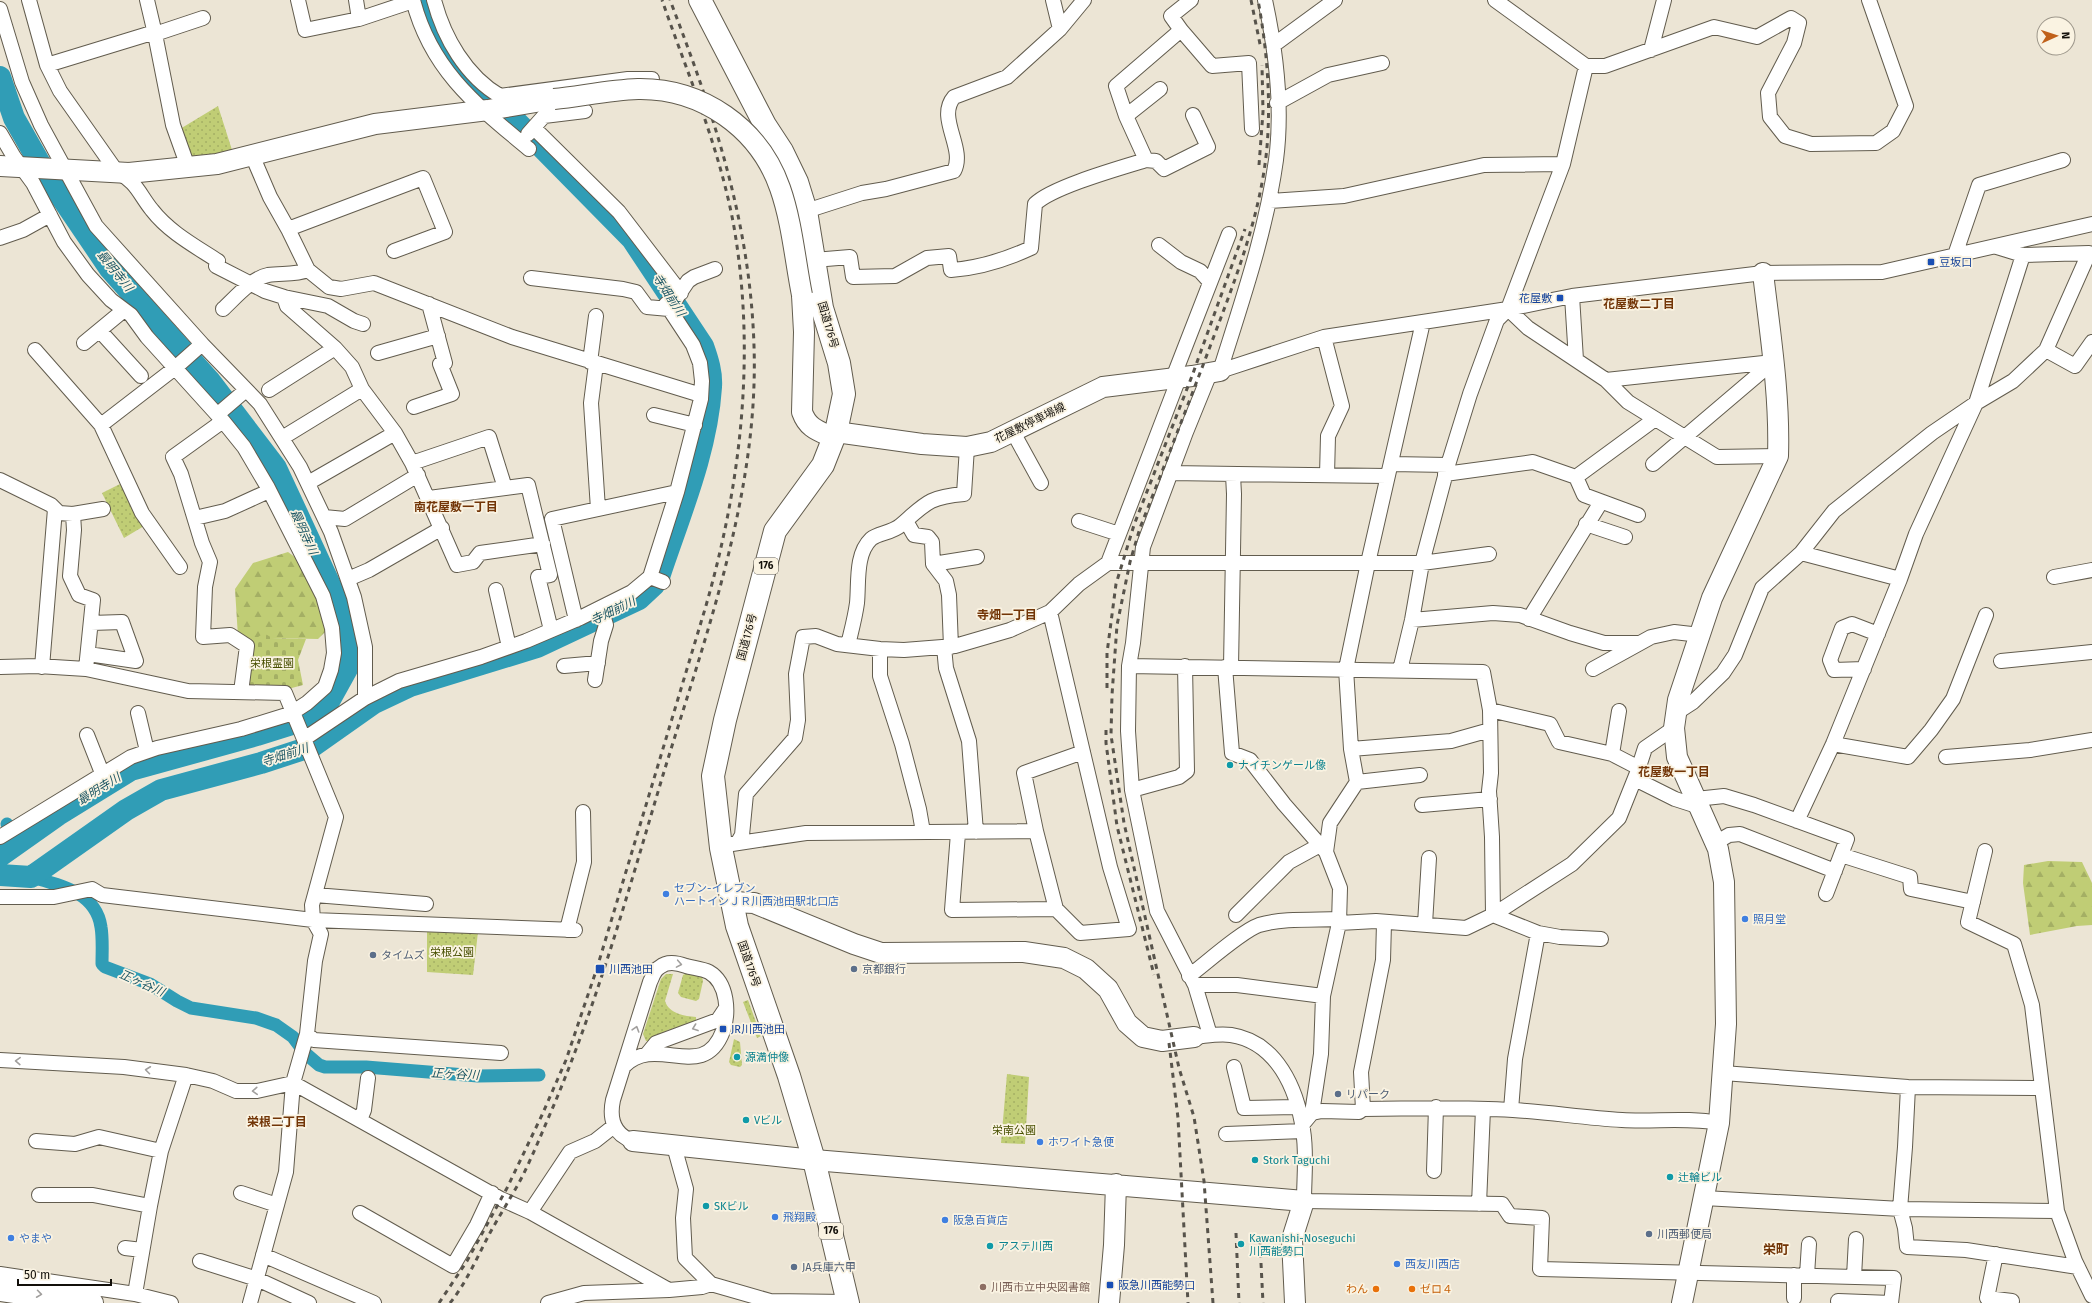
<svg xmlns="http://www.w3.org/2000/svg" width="2092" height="1303" font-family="'Fira Sans','Noto Sans JP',sans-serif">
	<defs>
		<pattern id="green-dots" width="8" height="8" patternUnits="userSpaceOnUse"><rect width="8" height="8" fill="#c0cd75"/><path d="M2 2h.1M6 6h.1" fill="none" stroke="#a4af64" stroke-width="1.8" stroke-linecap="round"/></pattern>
		<pattern id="forest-firs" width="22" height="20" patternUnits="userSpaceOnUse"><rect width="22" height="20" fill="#c0cd75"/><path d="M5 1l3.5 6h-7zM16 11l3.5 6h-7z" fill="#a4af64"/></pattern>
		<pattern id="cemetery-stones" width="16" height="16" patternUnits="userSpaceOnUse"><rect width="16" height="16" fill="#c0cd75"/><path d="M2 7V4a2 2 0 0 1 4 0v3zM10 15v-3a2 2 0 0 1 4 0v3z" fill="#a4af64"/></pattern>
	</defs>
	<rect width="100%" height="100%" fill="#ece5d5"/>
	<path fill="url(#green-dots)" d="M218 106 232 150 200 159H191L180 129Z
		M122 483 144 526 124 538 102 493Z
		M427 929 478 932 473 975 427 972Z
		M687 973 702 977 703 981 699 999 696 1001 681 997 678 993 683 975Z
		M666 974H673L665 1001C669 1014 685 1016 696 1017V1022L668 1030 651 1041H646L643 1034 661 979Z
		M748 1000 761 1036 757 1038 743 1002Z
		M734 1039 740 1042 742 1065 740 1067 731 1065 729 1062Z
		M1007 1074 1029 1077 1025 1144 1001 1143Z"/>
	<path fill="url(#forest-firs)" d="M288 552C311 566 320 605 327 630L318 639 272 638 249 643 238 637 235 589 253 563Z
		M2048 861 2082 862 2092 883V925L2077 926 2030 935 2023 883 2024 865Z"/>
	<path fill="url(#cemetery-stones)" d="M264 633 272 638 306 639 298 660 303 685 288 689H245L249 643Z"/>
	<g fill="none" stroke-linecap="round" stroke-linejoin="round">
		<path stroke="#309db6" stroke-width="13" d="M7 824 19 841
			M31 877C60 885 96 892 101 927 103 939 102 952 102 964L105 967 150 984 177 1001 191 1008 256 1018 276 1025 293 1037 305 1053 319 1065 325 1067H366L478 1076 539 1075"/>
		<path stroke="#309db6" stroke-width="22" d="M0 77 14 118 47 176 110 269 209 380 276 468 332 589 347 629V669L327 705 292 724 257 735 131 770 58 815 0 856
			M0 875 31 877 126 810 161 790 261 763 313 746 374 703 410 686 537 647 639 599 654 585 660 574C680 514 707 451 711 387 712 373 708 360 703 346L632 239 511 116 506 114C469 79 434 51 422 0"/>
		<g stroke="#625c4e" stroke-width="16">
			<path id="street" d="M29 0 47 65 60 91 117 172C137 182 139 194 152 210 169 232 195 246 218 261L216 266 265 291 284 297 287 306 335 348 352 367 362 389 395 433 412 463 457 565 473 562 480 553 543 544
				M147 0 155 34 173 125 188 167
				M298 0 305 30 359 19 356 0
				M413 0C431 70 476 105 529 149
				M434 0C444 38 466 76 500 96L628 79H652
				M1053 0 1060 29
				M1495 0 1586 66H1605L1714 27 1757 37 1791 18 1799 23 1794 43 1768 93 1770 117 1785 136 1811 144 1876 143 1893 131 1906 106 1869 0
				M0 9 22 82 41 125 96 226 202 344 260 404 300 467 331 532 354 597 365 647V698
				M359 19 413 1
				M1181 30 1212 66 1249 63 1252 129
				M155 34 203 18
				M1275 44 1335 0
				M1651 50 1664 0
				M47 65 155 32
				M1277 103 1328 75 1382 63
				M1126 116 1116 86 1181 30 1171 16 1191 0
				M534 128 619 212 681 293
				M0 133 14 157 33 183 64 242 88 275 111 300 131 315 147 337 223 421 244 447 267 486 323 596 332 628 334 653 331 670 325 687 307 703 290 714 241 729 157 748 131 757 0 837
				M528 134 544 116 585 111
				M252 155 270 197 288 229 423 178 445 232 394 251
				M1146 160 1126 116 1160 89
				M1563 164 1586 66
				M1270 201 1344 196 1484 165 1563 164 1508 309 1497 320 1470 394 1448 465 1422 563 1412 620 1400 670
				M806 211 862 193 886 189 954 171C966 148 936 118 954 97L1007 77 1060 29 1084 0
				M288 229 308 270 329 287 341 289 374 283 512 337 701 395
				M0 238 23 230 50 215
				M1159 245 1181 262 1200 271 1210 282
				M1955 255 1979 185 2063 160
				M2023 255 2089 253 2092 255
				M814 260 850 257 853 277 895 276 927 258 949 256 951 270C980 268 1005 260 1031 248L1035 204C1052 187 1120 168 1146 160L1156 161 1164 169 1208 147 1193 115
				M531 278 623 289 636 292 647 307 669 309 688 281 694 277 715 269
				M1572 296 1576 360
				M284 297 328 306 354 321 363 324
				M223 309C235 298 252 278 268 275 282 273 295 275 308 270
				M1508 309 1528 328 1606 380 1628 402 1717 457 1778 456
				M100 331 141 376
				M1324 337 1342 406 1328 436 1327 475
				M84 343 124 310
				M35 350 101 425 142 513 180 567
				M2046 350 2075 366 2092 342
				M378 353 438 336
				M590 362 596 316
				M596 364 591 403 598 509
				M1220 371 1324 337 1508 309 1572 296 1763 273 1882 272 2092 224
				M1220 371C1242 301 1266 232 1276 160 1283 107 1276 51 1265 0
				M1173 378 1229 234
				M1606 380 1773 362 1653 464
				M269 390 335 348
				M414 407 452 394 440 364 445 363 429 304
				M218 414 246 390
				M654 415 695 425
				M223 421 173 457 181 474 202 543 210 562 205 587 203 637 230 635 247 646 241 692
				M101 425 175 368 202 344
				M1013 432 1041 483
				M282 438 362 389
				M412 463 489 437 505 488
				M1391 464 1448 465
				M1170 473 1387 476
				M1445 474 1533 462 1576 477
				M0 480 51 505 59 513 73 514 103 509
				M308 483 395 433
				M429 498 528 485 550 575 538 577 551 630
				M73 514 74 530 70 576 79 595 93 600 86 669
				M1638 515 1584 495 1576 477 1655 419
				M324 517 345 519 418 475
				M195 518 225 511 269 491
				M906 521 914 535 928 537 932 542 933 564 946 581 949 595 951 647
				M1079 521 1119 534
				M1586 524 1625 537
				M1801 553 1900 579
				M1108 563H1422L1489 554
				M933 564 977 557
				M650 577 663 582
				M2054 577 2092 570
				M348 579 369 570 442 528
				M496 590 509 647
				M1529 619 1601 502
				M576 620 552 519 677 492
				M1412 620 1493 613 1520 615 1570 633 1604 643H1640
				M848 645C851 632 855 618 857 603 859 584 855 554 871 539 878 533 892 533 901 525 926 503 929 497 964 494L967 447
				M944 647 946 668 969 741 976 832
				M880 649V676L902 744 919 809 923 832
				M88 654 136 661 122 622 91 623
				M2001 661 2092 652
				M564 666 598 663
				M1129 666 1483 672 1490 710 1491 773 1489 791 1492 837 1493 915 1538 933 1515 1059 1511 1110
				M0 667 38 666 86 669 188 691 285 693 304 739
				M42 667 55 509
				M1225 667 1232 753 1250 760 1284 804 1326 852
				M1231 667 1234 494 1233 475
				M1593 669 1651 637 1674 632 1700 635
				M1864 669 1834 670 1830 660 1842 628 1852 624 1878 634
				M595 680 601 641 606 625 601 608
				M1490 710 1550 724 1559 742 1612 754 1639 768
				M138 713 147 751
				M1676 713 1693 702 1723 673 1735 655 1762 588 1801 553 1834 511 1932 433 1976 403 2013 381 2046 350 2089 253
				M87 735 102 773
				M1833 744 1908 757 1931 730 1953 699 1986 615
				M1351 749 1451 741 1490 730
				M1612 754 1619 711
				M1946 757 2030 750 2092 740
				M1635 779 1675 799 1700 807
				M1357 782 1420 775
				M1132 790 1179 777 1187 771 1185 666
				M1696 799 1724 796 1754 805 1847 839 1826 894
				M1422 805 1490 799
				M1797 821 1833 744 1900 579 1916 534 1976 403 2023 255 1997 247
				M1036 831 1024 773 1083 752
				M958 833 952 910 1056 909 1080 933 1129 929 1110 867 1050 612
				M738 842 742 835 746 794 795 738 798 720 796 674 803 637 816 636 837 644 880 649 904 650 955 646 1010 630 1050 612 1079 584 1108 563 1179 378
				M1715 843 1729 835 1740 834 1835 871
				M732 844 806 833 1036 831 1056 909
				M1985 851 1968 922 2014 944 2032 1005 2057 1211 2075 1261 2092 1296
				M1841 855 1910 877 1911 889 1973 902
				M315 895 426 904
				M0 897H54L92 889 102 895 313 920 575 930
				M1236 915 1289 862 1320 845
				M1339 923 1376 921 1466 928 1493 915 1572 864 1619 818 1637 773 1645 748 1674 728
				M1425 924 1429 858
				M567 930 584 862 583 812
				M1538 933 1560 937 1601 939
				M1189 976C1205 964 1242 931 1259 925 1283 918 1313 920 1339 919
				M1195 985H1237L1323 996
				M307 1034 314 1040 501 1053
				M1210 1035 1195 985 1157 911 1132 790 1128 731 1129 666 1133 643 1143 547 1186 432 1210 373
				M1194 1037C1206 1036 1219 1033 1231 1035 1277 1042 1297 1089 1303 1130 1307 1153 1304 1178 1304 1201L1502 1204 1510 1216 1542 1218 1540 1269 1894 1278 1891 1303
				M647 1054 656 1043 718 1020 726 1008
				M0 1060 124 1067 186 1075 213 1081 236 1091H257L293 1083 501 1199 530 1212
				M624 1066C657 1033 703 1084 723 1031 729 1013 728 983 709 972 703 969 693 968 686 966 678 963 667 961 660 967 654 970 653 976 650 982L613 1100C609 1119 614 1135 633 1141
				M1234 1067 1244 1108 1297 1107
				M1723 1073 1908 1087 2041 1088
				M1908 1087 1905 1147 1900 1209 1905 1228 1907 1247 1966 1250 2078 1267
				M1363 1109 1361 1072 1383 960 1384 923
				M1312 1113 1322 1111 1359 1112 1363 1109C1413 1108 1463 1107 1513 1110 1549 1112 1585 1118 1622 1120 1654 1122 1687 1117 1719 1123
				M360 1120 364 1110 368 1078
				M1302 1125 1312 1113 1321 1054 1323 996 1339 923 1340 888 1326 852 1330 823 1357 782 1351 749 1346 669 1368 563 1423 322
				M614 1126 595 1141 570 1152 530 1212 669 1290 702 1287 711 1284
				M1226 1134 1303 1131
				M36 1141 75 1144 99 1137 161 1151
				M674 1146 686 1189 683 1218 685 1258 711 1284 770 1301
				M1434 1171 1436 1107
				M241 1193 277 1205
				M39 1195H93L150 1206
				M1704 1198 1901 1209 2057 1211
				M1479 1204 1483 1109
				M360 1213 453 1266 477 1225 492 1193
				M125 1248 142 1250
				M1996 1254 1987 1298 2012 1301
				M263 1255 374 1303
				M200 1261 257 1279 309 1303
				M0 1274 135 1294 171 1303
				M1807 1275 1809 1244
				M1854 1277 1856 1239
				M135 1294 150 1206 161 1151 186 1075
				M1794 1298V1275
				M1838 1301 1891 1303
				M250 1303 286 1172 293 1083 307 1034 315 961 321 934 313 920 312 905 336 817 304 739 365 698 399 681 481 657 526 641 580 618 632 592 650 577 677 492 701 399 702 381 700 363 693 345 666 304
				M548 1303 584 1293 669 1290
				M769 1303 770 1301 847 1302"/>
		</g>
		<g stroke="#625c4e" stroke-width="22">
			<path id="secondary" d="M0 166 129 173 217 164 375 124 488 110 554 99
				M802 295 804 332 802 412C808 429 819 431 834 438
				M836 432 922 444 967 447 991 442 1103 387 1192 376 1220 371
				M731 902 754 903 854 944 881 953 1024 952 1064 958 1086 969 1108 989 1127 1023 1143 1037 1162 1041 1194 1037
				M633 1141 814 1160 1304 1201
				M1109 1303 1114 1245 1116 1184
				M1295 1303 1292 1239 1304 1201
				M1682 1303 1719 1123 1726 1024 1724 882 1718 849 1677 757 1674 728 1678 700 1712 598 1778 456C1780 395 1770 333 1763 273"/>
		</g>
		<g stroke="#625c4e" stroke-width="24">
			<path id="primary" d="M0 1290 92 1303"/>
		</g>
		<g stroke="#625c4e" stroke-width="24">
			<path id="highway" d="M700 0 765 125 782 151 797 182 806 211 822 308 839 363 844 394 836 432 823 465 775 531 725 720 713 776 721 848 737 926 789 1076 814 1160 848 1303"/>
		</g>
		<use href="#street" stroke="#fff" stroke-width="14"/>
		<use href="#secondary" stroke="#fff" stroke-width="20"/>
		<use href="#primary" stroke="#fff" stroke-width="22"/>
		<use href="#highway" stroke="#fff" stroke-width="22"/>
		<path stroke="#57534b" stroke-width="3" stroke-dasharray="5 5" stroke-linecap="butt" d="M1251 0 1261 49
			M1259 165 1263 112 1262 65
			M1107 688V653L1116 584 1134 525 1192 376 1245 229
			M1106 730V743L1117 826 1154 975
			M1169 1043 1178 1118 1188 1303
			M1236 1233 1239 1303
			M1260 1243 1263 1303
			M439 1303 467 1261 507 1188 542 1115 566 1060 597 968 705 609C741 485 756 355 734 227 720 149 688 75 662 0
			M450 1303C467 1282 478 1255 491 1231 501 1213 512 1196 522 1177 531 1159 539 1140 547 1121 596 1009 628 892 663 775 705 637 759 493 754 346 750 221 714 115 670 0
			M1213 1303 1204 1181 1194 1117 1179 1068 1124 823 1111 735 1112 695 1117 625 1130 562 1140 528C1165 464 1190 400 1214 336 1237 275 1261 213 1267 147 1271 98 1267 49 1258 0"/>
		<g stroke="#625c4e" stroke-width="22" stroke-linecap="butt">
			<path id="secondary-bridge" d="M554 99C582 96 610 90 638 89 702 88 759 128 780 188 792 222 795 260 802 295"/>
		</g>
		<use href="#secondary-bridge" stroke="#fff" stroke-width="20"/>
	</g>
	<defs><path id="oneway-chevron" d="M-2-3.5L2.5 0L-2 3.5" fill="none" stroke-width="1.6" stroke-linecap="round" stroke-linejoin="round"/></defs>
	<g stroke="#a19f9d">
		<use href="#oneway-chevron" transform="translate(679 964) rotate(10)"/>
		<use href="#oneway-chevron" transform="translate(695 1028) rotate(160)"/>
		<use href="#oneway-chevron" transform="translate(636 1029) rotate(-73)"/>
		<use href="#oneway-chevron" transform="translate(18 1061) rotate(-178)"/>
		<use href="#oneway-chevron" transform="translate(148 1070) rotate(-173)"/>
		<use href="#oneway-chevron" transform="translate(255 1091) rotate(176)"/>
		<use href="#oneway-chevron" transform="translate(39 1294) rotate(8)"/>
	</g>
	<g fill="#1a4fb4" stroke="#faf3e2" stroke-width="1.5">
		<rect x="1927" y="258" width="8" height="8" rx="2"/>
		<rect x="1556" y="294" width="8" height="8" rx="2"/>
		<rect x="595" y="964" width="10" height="10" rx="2"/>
		<rect x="719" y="1025" width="8" height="8" rx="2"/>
		<rect x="1106" y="1281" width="8" height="8" rx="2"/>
	</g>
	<g fill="#0f9aa8" stroke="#faf3e2" stroke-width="1.5">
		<circle cx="1230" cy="765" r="4"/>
		<circle cx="737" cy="1057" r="4"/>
		<circle cx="746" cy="1120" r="4"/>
		<circle cx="1255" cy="1160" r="4"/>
		<circle cx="1670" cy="1177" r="4"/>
		<circle cx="706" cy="1206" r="4"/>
		<circle cx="1241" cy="1244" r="4"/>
		<circle cx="990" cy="1246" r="4"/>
	</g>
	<g fill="#3f7fe0" stroke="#faf3e2" stroke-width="1.5">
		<circle cx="666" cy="894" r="4"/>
		<circle cx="1745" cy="919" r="4"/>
		<circle cx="1040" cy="1142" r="4"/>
		<circle cx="775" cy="1217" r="4"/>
		<circle cx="945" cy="1220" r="4"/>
		<circle cx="11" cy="1238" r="4"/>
		<circle cx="1397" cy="1264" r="4"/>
	</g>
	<g fill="#5c6f8a" stroke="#faf3e2" stroke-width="1.5">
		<circle cx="373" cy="955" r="4"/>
		<circle cx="854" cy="969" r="4"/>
		<circle cx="1338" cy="1094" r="4"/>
		<circle cx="1649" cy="1234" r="4"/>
		<circle cx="794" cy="1267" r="4"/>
	</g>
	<circle fill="#8d6e63" stroke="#faf3e2" stroke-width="1.5" cx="983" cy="1287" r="4"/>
	<g fill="#e8710a" stroke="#faf3e2" stroke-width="1.5">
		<circle cx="1376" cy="1289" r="4"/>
		<circle cx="1412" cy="1289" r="4"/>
	</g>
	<g text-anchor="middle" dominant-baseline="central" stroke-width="3.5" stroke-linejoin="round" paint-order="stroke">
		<g fill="#faf3e2" stroke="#58544c" stroke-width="1">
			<rect x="754" y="558" width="24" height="16" rx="3"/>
			<rect x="819" y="1223" width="24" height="16" rx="3"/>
		</g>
		<g font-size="10" font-weight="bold" fill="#13100b">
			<text x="766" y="566">176</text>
			<text x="831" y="1231">176</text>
		</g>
		<g font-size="11" fill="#164399" stroke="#faf3e2" text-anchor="start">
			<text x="1939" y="262">豆坂口</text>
			<text x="1552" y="298" text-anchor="end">花屋敷</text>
			<text x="609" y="969">川西池田</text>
			<text x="731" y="1029">JR川西池田</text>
			<text x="1118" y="1285">阪急川西能勢口</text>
		</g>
		<g font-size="11" fill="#13100b" stroke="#faf3e2">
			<text transform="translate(828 325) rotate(74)">国道176号</text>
			<text transform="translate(1030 423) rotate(-26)">花屋敷停車場線</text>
			<text transform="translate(747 637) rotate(-75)">国道176号</text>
			<text transform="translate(749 964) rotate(71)">国道176号</text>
		</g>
		<g font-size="11" fill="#474f00" stroke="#faf3e2">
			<text x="272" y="663">栄根霊園</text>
			<text x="452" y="952">栄根公園</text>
			<text x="1014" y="1130">栄南公園</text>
		</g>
		<g font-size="11" fill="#0d838f" stroke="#faf3e2" text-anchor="start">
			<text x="1238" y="765">ナイチンゲール像</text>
			<text x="745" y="1057">源満仲像</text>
			<text x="754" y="1120">Vビル</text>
			<text x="1263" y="1160">Stork Taguchi</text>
			<text x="1678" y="1177">辻輪ビル</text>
			<text x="714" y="1206">SKビル</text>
			<text x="1249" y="1238">Kawanishi-Noseguchi<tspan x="1249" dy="13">川西能勢口</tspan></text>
			<text x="998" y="1246">アステ川西</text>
		</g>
		<g font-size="11" fill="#366cbe" stroke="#faf3e2" text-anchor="start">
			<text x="674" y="888">セブン-イレブン<tspan x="674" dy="13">ハートインＪＲ川西池田駅北口店</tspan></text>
			<text x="1753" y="919">照月堂</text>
			<text x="1048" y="1142">ホワイト急便</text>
			<text x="783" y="1217">飛翔殿</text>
			<text x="953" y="1220">阪急百貨店</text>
			<text x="19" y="1238">やまや</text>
			<text x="1405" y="1264">西友川西店</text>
		</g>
		<g font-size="11" fill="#4e5e75" stroke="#faf3e2" text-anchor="start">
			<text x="381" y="955">タイムズ</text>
			<text x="862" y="969">京都銀行</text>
			<text x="1346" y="1094">リパーク</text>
			<text x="1657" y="1234">川西郵便局</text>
			<text x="802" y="1267">JA兵庫六甲</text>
		</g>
		<g font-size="11" fill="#785e54" stroke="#faf3e2" text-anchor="start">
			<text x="991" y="1287">川西市立中央図書館</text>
		</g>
		<g font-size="11" fill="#c56008" stroke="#faf3e2" text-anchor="end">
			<text x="1368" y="1289">わん</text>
			<text x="1420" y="1289" text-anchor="start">ゼロ４</text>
		</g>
		<g font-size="12" font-style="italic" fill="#1b5563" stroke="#faf3e2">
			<text transform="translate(115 271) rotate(51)">最明寺川</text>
			<text transform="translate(669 295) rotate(57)">寺畑前川</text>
			<text transform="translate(304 532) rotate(66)">最明寺川</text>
			<text transform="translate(613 611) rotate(-26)">寺畑前川</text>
			<text transform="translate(285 755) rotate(-18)">寺畑前川</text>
			<text transform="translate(99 789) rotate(-32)">最明寺川</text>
			<text transform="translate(142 983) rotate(24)">正ヶ谷川</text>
			<text transform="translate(455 1074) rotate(3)">正ヶ谷川</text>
		</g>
		<g font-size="12" font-weight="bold" fill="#723507" stroke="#faf3e2">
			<text x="1639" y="304">花屋敷二丁目</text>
			<text x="456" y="507">南花屋敷一丁目</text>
			<text x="1007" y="615">寺畑一丁目</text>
			<text x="1674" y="772">花屋敷一丁目</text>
			<text x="277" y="1122">栄根二丁目</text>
		</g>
		<g font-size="13" font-weight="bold" fill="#723507" stroke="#faf3e2">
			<text x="1776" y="1249">栄町</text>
		</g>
	</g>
	<g transform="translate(2056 36) rotate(87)"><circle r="19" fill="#faf3e2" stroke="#9e988c"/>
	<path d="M0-3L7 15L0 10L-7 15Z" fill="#c0611b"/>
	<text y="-6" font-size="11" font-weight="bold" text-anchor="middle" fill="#13100b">N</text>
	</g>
	<path d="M18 1279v6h93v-6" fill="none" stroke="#13100b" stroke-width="2"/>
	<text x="24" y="1279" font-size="12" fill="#13100b" stroke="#faf3e2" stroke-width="3" paint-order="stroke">50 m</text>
</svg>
